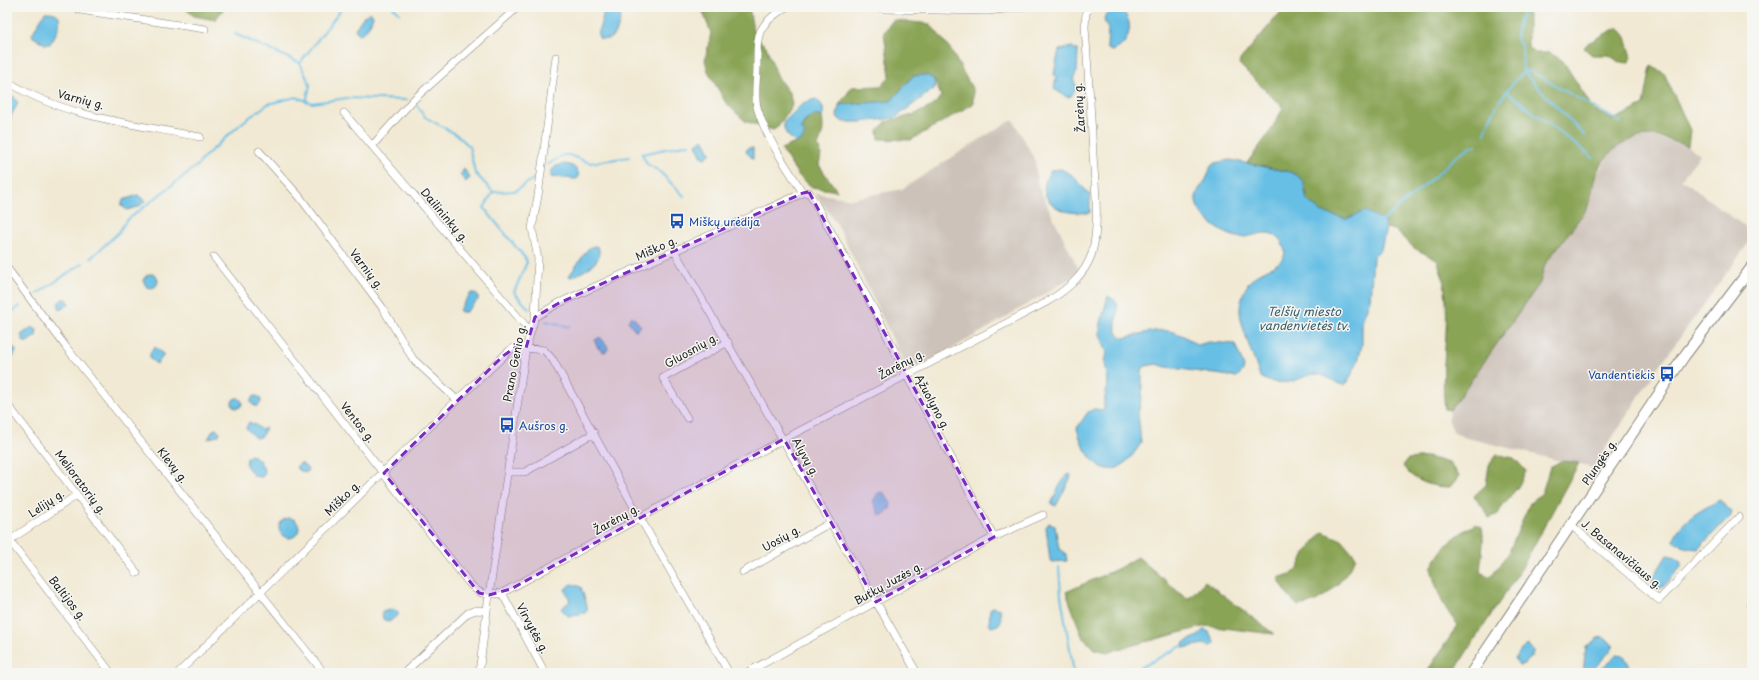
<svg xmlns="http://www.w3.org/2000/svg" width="1759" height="680" font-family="'Playpen Sans',sans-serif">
	<rect width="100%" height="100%" fill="#f6f6f2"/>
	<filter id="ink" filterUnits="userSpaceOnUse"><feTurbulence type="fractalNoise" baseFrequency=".025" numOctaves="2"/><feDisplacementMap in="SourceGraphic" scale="8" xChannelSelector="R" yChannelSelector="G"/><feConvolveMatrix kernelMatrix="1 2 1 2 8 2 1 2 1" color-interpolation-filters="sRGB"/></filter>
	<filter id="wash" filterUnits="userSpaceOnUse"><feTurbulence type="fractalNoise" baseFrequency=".012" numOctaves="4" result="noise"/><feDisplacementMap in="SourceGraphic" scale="16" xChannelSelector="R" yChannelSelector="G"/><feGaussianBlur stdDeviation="0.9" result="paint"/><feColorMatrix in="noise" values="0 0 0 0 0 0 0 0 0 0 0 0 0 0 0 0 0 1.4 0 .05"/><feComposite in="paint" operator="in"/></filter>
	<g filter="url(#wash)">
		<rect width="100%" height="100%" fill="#f1e9d3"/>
		<path fill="#cdc2b9" d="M1013 120 1035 160 1038 186 1080 272 988 328 909 373 837 224 815 193 852 199 902 189 990 133Z
			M1650 136 1688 146 1700 155 1681 179 1752 232V238L1655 372 1592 469 1579 463 1561 461 1463 437 1453 431 1448 418 1450 410 1540 283 1545 264 1586 210 1590 202 1596 176 1611 151 1629 140Z"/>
		<path fill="#8aa456" stroke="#536039" d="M183 7H225L215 20 194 16Z
			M701 7H749L754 37 766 46 778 78 790 94 792 105 778 127 773 130 745 121 726 103 708 71 705 60 711 33Z
			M1285 7H1528V47L1534 53H1550L1563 61 1594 110 1613 120 1644 105 1651 66 1664 73 1690 130 1688 146C1676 143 1660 135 1649 136 1625 137 1603 154 1595 177 1592 188 1592 199 1586 210L1545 264 1540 283 1450 410 1445 409C1438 360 1457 307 1437 260L1414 248 1395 230 1386 228 1383 220 1352 216 1346 219 1321 212 1307 200 1306 189 1290 172 1247 163 1270 132 1283 108 1239 64 1240 60Z
			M893 20 930 24 949 47 973 90V104L911 140 879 139 878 131 886 122 913 115 933 106 941 96 934 79 913 76 891 101 839 105 852 87 881 86 890 76 884 32Z
			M1618 27 1626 37 1632 57 1629 63 1619 62 1609 55H1592L1584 48 1588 43Z
			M815 115 822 117C824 128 823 135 818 145L821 154 819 165 837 191 812 187 799 176 781 149 802 140C800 126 803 122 815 115Z
			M1497 455 1514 458 1526 471 1518 487 1503 505 1498 514 1489 518C1486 509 1479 504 1474 496L1486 485 1489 465Z
			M1428 457 1449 463 1459 476 1450 487C1434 488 1412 481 1403 466L1408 459Z
			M1561 461 1579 463 1521 569 1453 673H1426L1458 625C1443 608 1436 590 1431 568 1444 544 1452 538 1476 524L1482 527C1485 543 1481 557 1480 572L1490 577 1508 554 1530 503 1542 493 1550 467Z
			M1323 532 1342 540 1356 557C1343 581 1327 602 1298 606L1289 597 1278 578 1293 573 1299 567 1305 553Z
			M1138 557 1183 596 1189 598 1205 581 1274 634 1206 626 1107 652 1094 649 1082 636 1066 592 1117 569Z"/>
		<path fill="#68bfe5" stroke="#426e80" d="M605 7H622C620 21 619 43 600 39L598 35Z
			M1120 10C1137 20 1129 48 1111 51L1107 48 1108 29 1104 20 1105 16 1112 10Z
			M45 12C47 12 52 12 55 13 66 19 54 37 50 44H45L33 37 32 34Z
			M370 12 373 16C370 24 368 30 360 34L357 32 355 29 363 17Z
			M1072 47 1078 51 1077 72 1073 79 1077 88 1071 96 1067 97 1054 89 1056 77 1054 74 1059 50Z
			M926 75 934 79 935 88 895 118 860 122H843L837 117 839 105 891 101 913 76Z
			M13 96 18 103 11 116 10 123 7 128V98Z
			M816 99C823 105 825 109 822 117L815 115 805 121 801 128 805 134 802 140 796 143C788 136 783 133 784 122L803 103Z
			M703 139 711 153 705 158 702 157 696 144Z
			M748 148H753V159L746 152Z
			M1230 160 1290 172C1309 180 1302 184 1307 200L1321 212 1346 219 1365 211 1383 220 1386 228 1381 249 1373 257 1370 300 1362 321V344L1358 361 1348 382 1344 385C1334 383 1327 375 1317 374 1308 374 1301 379 1293 381 1285 384 1266 383 1260 376 1255 362 1239 321 1240 310 1240 303 1243 292 1247 286 1249 282 1253 278 1257 275 1268 267 1296 262 1280 240 1269 225 1252 239 1238 237 1223 235 1198 217 1196 201 1195 189 1204 186 1207 177 1209 173 1209 170 1211 166L1215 163Z
			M564 164C573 165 578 168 579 177L576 179 551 177V171L556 166Z
			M464 169 470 178 466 182 460 175Z
			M1061 169 1072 175 1090 195V213C1082 213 1073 213 1065 211 1044 205 1038 185 1052 170Z
			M138 195 145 201 140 206 127 210 121 205 123 200Z
			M594 246 598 247C605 262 582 273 571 277L569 276 588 249Z
			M144 281a7 7 0 1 1 14 0a7 7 0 1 1-14 0Z
			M471 293H474L478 296V300L466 312H461L459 310Z
			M1108 296 1117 302C1120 314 1109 333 1124 338 1142 334 1161 326 1179 334 1186 336 1192 342 1198 345L1208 342 1235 344 1244 367 1243 371 1237 377 1166 367 1157 364 1145 366 1142 370V395L1138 413 1141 443C1136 451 1126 465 1117 468 1096 476 1080 444 1077 428L1088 412 1094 409 1104 410V402L1108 383 1105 362 1107 353 1100 334V327Z
			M63 299H66L69 304 60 310 58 303Z
			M632 316 641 326 637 330H635L628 321Z
			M32 327 37 330 36 336 27 342H24L21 335Z
			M600 337 607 345 608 350 604 352C599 350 595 345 595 340Z
			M7 343 11 344 16 351 13 357 8 359Z
			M155 347 164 355 157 364 150 359V352Z
			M251 401a5 5 0 1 1 10 0a5 5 0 1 1-10 0Z
			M232 403a5 5 0 1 1 10 0a5 5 0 1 1-10 0Z
			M249 422 256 425 261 430 266 428 261 437 255 438 246 428Z
			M217 429 220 432 219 435 208 439 213 430Z
			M250 455C260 457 262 465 265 473L262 477 254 476 246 465 247 458Z
			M301 463 308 469 306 473 298 470 296 467Z
			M1070 474 1071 477 1056 506 1051 504 1060 485 1067 475Z
			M883 492 891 503 890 509 883 515H879L873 501 878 493Z
			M1720 500 1731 511 1730 516 1698 549 1684 547 1674 541C1676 523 1704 508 1720 500Z
			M279 528a10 10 0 1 1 20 0a10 10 0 1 1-20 0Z
			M1049 523H1051L1055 526 1059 549 1066 554 1067 561 1052 562 1050 560 1046 527Z
			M1667 555 1676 557 1681 562V567L1664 586 1659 589 1651 581Z
			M572 584 581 587 588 609 585 613 568 616 561 609 570 601 565 589Z
			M992 607 1000 609 1001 621 998 625 991 627 989 625 990 609Z
			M394 609 399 614 389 622 383 619 382 612Z
			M1204 629 1209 632 1214 641V644L1210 646 1203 644 1184 648 1183 643 1198 636Z
			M1603 637 1613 645V648L1590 673H1583L1586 647 1598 638Z
			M1528 645 1533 651C1533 657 1526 665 1519 665L1515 659 1521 650Z
			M1617 655 1624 656 1634 673H1596Z"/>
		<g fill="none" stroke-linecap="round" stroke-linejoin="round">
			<path stroke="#68bfe5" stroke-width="2" d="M393 7 400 14
				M235 34 300 63
				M1506 91 1593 158
				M306 102 310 85 300 63 343 7
				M416 104 425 117 457 135 469 146 475 173 493 192 515 191 533 179
				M1485 134C1491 109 1506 91 1523 72L1522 48 1516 37 1519 21 1526 7
				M1585 136 1523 72 1530 71 1620 122
				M547 165 563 155H569L590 163 629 157
				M493 192 484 208 525 258 527 262 514 292 529 309
				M684 196 659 171 647 164 642 154 689 144
				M1381 222C1402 204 1423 187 1443 169 1454 159 1461 150 1476 145
				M91 258 119 232 126 221 198 165 203 158 243 122 268 104 296 97 312 103 347 98 407 100
				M37 294 83 263
				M7 316 20 306
				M546 321 570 327
				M1059 567 1061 596 1074 673
				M1130 673 1182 646"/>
		</g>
	</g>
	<g filter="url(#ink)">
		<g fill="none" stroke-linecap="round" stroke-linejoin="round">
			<g stroke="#868278" stroke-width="8">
				<path id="minor" d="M75 7 80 10 205 29
					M786 7C756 26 757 34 757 67 757 79 754 95 757 107 766 139 786 165 803 193
					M878 7 887 9 988 11 1022 7
					M7 81C63 118 136 124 200 137
					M344 113 530 331
					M372 146 413 100 518 7
					M259 151 299 196 382 307 413 359 457 400
					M675 252 917 673
					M214 257 469 583C481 596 485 595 502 593L784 439 1045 303C1065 291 1085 276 1092 253 1100 224 1095 185 1093 155 1091 113 1088 70 1085 27L1086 13 1090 7
					M7 268 66 347 324 673
					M535 317 559 303 803 193 809 192 876 313 906 374 994 537
					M7 404 137 573
					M687 418 663 378 728 342
					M508 472H525L594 433
					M1571 525 1659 600 1739 517
					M7 537 111 673
					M7 542 77 495
					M743 572 830 523
					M502 593 545 673
					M1750 604 1752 606
					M7 671 8 673
					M178 673 457 400 510 350 516 347 544 350 553 360 640 518 729 673
					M404 673 468 613 476 610 486 611
					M479 673 489 595 526 348 535 317 538 259 532 228 538 196 556 57
					M746 673 994 537 1043 515"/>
			</g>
			<g stroke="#868278" stroke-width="12">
				<path id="secondary" d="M1471 673 1685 355 1752 267"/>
			</g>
			<use href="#minor" stroke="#fff" stroke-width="7"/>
			<use href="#secondary" stroke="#fff" stroke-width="10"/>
		</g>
	</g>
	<path fill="#7b2cbf" fill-opacity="0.2" stroke="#7b2cbf" stroke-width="3" stroke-dasharray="8 5" stroke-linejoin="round" d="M809 192 994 537 876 602 784 439 511 589 489 595 479 593 384 473 503 356 516 347 526 348 535 317 559 303 803 193Z"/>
	<defs>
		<g id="bus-bare" transform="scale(1.2)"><path d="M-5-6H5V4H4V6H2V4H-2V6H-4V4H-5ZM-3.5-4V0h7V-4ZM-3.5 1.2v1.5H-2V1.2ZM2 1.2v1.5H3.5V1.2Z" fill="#1a4fb4" stroke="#f6f6f2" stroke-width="2.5" paint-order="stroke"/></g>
	</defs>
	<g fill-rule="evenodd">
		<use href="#bus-bare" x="677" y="221"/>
		<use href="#bus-bare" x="1667" y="374"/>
		<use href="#bus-bare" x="507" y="425"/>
	</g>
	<g text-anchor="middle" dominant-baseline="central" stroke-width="3" stroke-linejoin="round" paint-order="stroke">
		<g font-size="11" fill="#1c1c1c" stroke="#f6f6f2">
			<text transform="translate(81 99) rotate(15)">Varnių g.</text>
			<text transform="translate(1079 108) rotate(-94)">Žarėnų g.</text>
			<text transform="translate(445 215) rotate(50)">Dailininkų g.</text>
			<text transform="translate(656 248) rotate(-24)">Miško g.</text>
			<text transform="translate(367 269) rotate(53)">Varnių g.</text>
			<text transform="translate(691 350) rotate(-29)">Gluosnių g.</text>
			<text transform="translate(514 363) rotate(-79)">Prano Genio g.</text>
			<text transform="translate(901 364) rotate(-28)">Žarėnų g.</text>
			<text transform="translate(933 402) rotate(62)">Ąžuolyno g.</text>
			<text transform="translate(358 422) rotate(52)">Ventos g.</text>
			<text transform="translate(806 457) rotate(61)">Alyvų g.</text>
			<text transform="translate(1599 462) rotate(-56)">Plungės g.</text>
			<text transform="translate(173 465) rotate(52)">Klevų g.</text>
			<text transform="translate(81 482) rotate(53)">Melioratorių g.</text>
			<text transform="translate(342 498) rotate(-44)">Miško g.</text>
			<text transform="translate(46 503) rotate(-34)">Lelijų g.</text>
			<text transform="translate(616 519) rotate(-29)">Žarėnų g.</text>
			<text transform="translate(781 538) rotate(-29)">Uosių g.</text>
			<text transform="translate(1622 554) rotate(40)">J. Basanavičiaus g.</text>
			<text transform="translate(888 583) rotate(-29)">Butkų Juzės g.</text>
			<text transform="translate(68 598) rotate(52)">Baltijos g.</text>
			<text transform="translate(533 628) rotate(62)">Virvytės g.</text>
		</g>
		<g font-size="11" fill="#164399" stroke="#f6f6f2" text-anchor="start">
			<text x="689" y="221">Miškų urėdija</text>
			<text x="1655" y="374" text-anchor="end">Vandentiekis</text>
			<text x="519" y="425">Aušros g.</text>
		</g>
		<g font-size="12" font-style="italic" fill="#3a5d6c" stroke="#f6f6f2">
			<text x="1304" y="311">Telšių miesto<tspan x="1304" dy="14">vandenvietės tv.</tspan></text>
		</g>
	</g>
	<rect width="1759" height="680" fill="none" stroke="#f6f6f2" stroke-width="24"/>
</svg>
